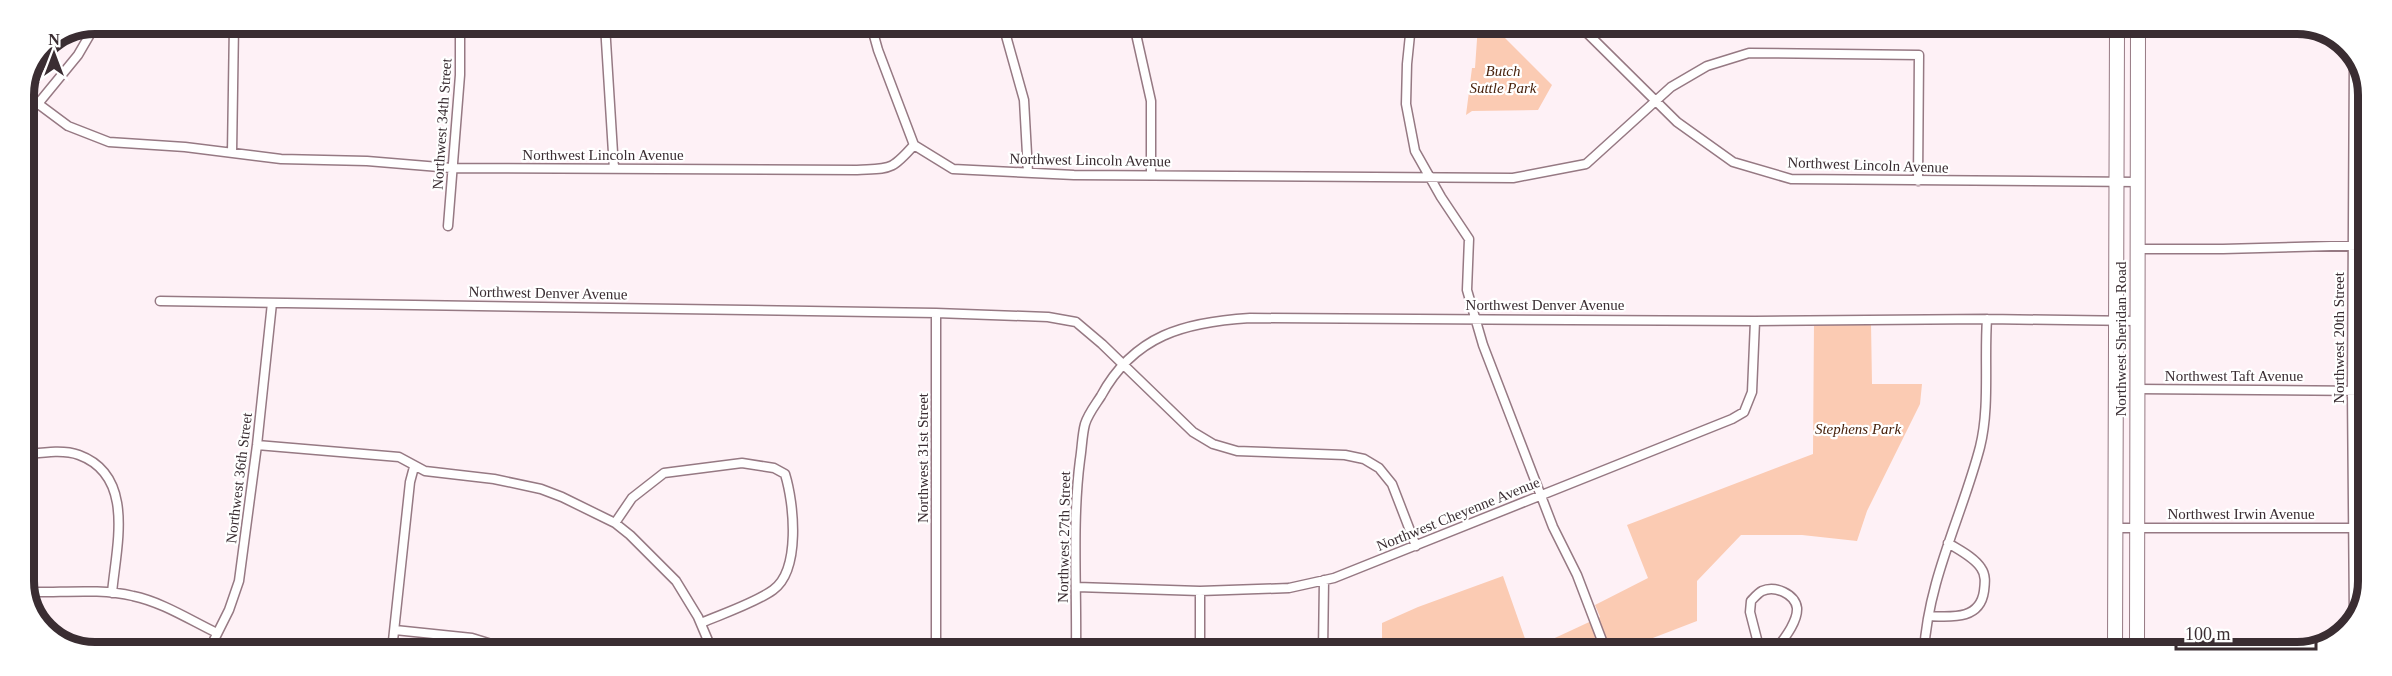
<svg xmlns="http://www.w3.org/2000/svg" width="2392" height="676" font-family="'Times New Roman',serif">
	<rect width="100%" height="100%" fill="#fef1f6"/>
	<path fill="#fbcbb3" d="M1478 25H1502L1498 31 1552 85 1538 110 1472 111 1466 115 1472 68H1475Z
		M1814 323H1871L1872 384H1922L1920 404 1867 511 1857 541 1802 535H1741L1697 581V621L1619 651H1382V623L1418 607 1503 576 1529 650 1600 617 1595 605 1648 578 1627 525 1813 454Z"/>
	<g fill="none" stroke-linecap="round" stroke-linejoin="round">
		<g stroke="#967983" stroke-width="11">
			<path id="minor" d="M368 24 461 28
				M605 25 614 169
				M780 25H813
				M871 25 878 50 914 145
				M1003 25 1024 100 1028 172
				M1134 25 1151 101V175
				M1411 25 1407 64 1406 104 1415 151 1441 197 1469 239 1467 290 1483 345 1553 527 1577 575 1606 651
				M1580 26 1677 122 1733 162 1791 179 2138 182
				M2354 92H2368
				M25 94 68 126 109 142 185 147 281 159 367 161 451 168 857 170C891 168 891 171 914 145
				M37 105 78 55 96 24
				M914 145 953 169 1074 175 1513 178 1586 164 1671 87 1707 66 1749 53 1919 55 1918 181
				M232 153 234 24
				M448 226 460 75V24
				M2138 249H2223L2367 245
				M160 301 936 313 1048 317 1076 322 1102 344 1193 432 1213 444 1237 451 1345 455 1364 459 1379 468 1392 484 1416 546
				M936 313V651
				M2137 389 2367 391
				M257 445 399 457 425 471 494 479 541 489 562 497 615 523 630 535 676 581 698 617 712 650
				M24 455C41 453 62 449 79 455 136 476 116 547 112 593
				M615 523 632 498 664 473 742 463 774 468 785 474C794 503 801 570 773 590 755 603 722 614 701 623
				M2115 528H2366
				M1077 587 1200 591 1289 588 1334 578 1732 419 1744 412 1752 392 1755 321
				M1200 591V651
				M27 592C61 593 99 588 133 596 162 602 190 620 217 633
				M1929 616C1952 617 1980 620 1984 591 1985 583 1986 575 1981 568 1974 557 1959 550 1948 543
				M2354 617 2352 391 2354 58
				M395 630 472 638 511 650
				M209 650 229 610 239 581 257 445 272 303
				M392 650 410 482 414 467
				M1076 651C1077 588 1072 522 1080 460 1082 448 1082 435 1085 424 1088 414 1096 404 1101 396 1134 335 1185 322 1250 318L1755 321 1987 319 2137 321
				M1323 651 1324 580
				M1760 651 1750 612 1751 601C1754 598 1758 593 1762 591 1775 585 1795 594 1797 608 1798 622 1783 640 1775 651
				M1924 652C1928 580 1962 516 1980 447 1990 407 1984 361 1987 319"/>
		</g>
		<g stroke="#967983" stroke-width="16">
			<path id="primary" d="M2115 652 2117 26
				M2137 652 2138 26"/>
		</g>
		<use href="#minor" stroke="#fff" stroke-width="8"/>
		<use href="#primary" stroke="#fff" stroke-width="14"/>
	</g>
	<g text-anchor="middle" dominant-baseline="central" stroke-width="4.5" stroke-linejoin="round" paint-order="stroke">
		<g font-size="15" font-style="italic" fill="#48220c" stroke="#fff">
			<text x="1503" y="71">Butch<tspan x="1503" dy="17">Suttle Park</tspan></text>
			<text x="1858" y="429">Stephens Park</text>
		</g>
		<g font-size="15" fill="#3a2d32" stroke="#fff">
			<text transform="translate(442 124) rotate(-86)">Northwest 34th Street</text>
			<text x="603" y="155">Northwest Lincoln Avenue</text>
			<text transform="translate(1090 160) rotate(1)">Northwest Lincoln Avenue</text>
			<text transform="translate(1868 165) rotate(2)">Northwest Lincoln Avenue</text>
			<text transform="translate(548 293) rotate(1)">Northwest Denver Avenue</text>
			<text x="1545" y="305">Northwest Denver Avenue</text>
			<text transform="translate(2339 338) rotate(-90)">Northwest 20th Street</text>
			<text transform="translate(2121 339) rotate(-90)">Northwest Sheridan Road</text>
			<text x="2234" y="376">Northwest Taft Avenue</text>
			<text transform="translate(923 458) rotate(-90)">Northwest 31st Street</text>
			<text transform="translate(239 478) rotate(-83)">Northwest 36th Street</text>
			<text transform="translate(1458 514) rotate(-22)">Northwest Cheyenne Avenue</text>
			<text x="2241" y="514">Northwest Irwin Avenue</text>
			<text transform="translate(1064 537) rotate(-89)">Northwest 27th Street</text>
		</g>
	</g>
	<path d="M0 0H2392V676H0ZM95 34H2297A61 61 0 0 1 2358 95V581A61 61 0 0 1 2297 642H95A61 61 0 0 1 34 581V95A61 61 0 0 1 95 34Z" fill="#fff" fill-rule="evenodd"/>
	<path fill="none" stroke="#3a2d32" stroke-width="8" d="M95 34H2297A61 61 0 0 1 2358 95V581A61 61 0 0 1 2297 642H95A61 61 0 0 1 34 581V95A61 61 0 0 1 95 34Z"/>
	<g transform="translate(54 54)" stroke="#ffffff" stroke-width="4.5" paint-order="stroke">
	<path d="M0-4.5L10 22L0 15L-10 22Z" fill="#3a2d32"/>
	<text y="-9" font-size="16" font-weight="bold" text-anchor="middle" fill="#3a2d32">N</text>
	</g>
	<path d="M2176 640v9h140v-9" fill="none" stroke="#3a2d32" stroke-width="3"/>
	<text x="2185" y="640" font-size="18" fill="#3a2d32" stroke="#ffffff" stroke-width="4.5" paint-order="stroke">100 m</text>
</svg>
